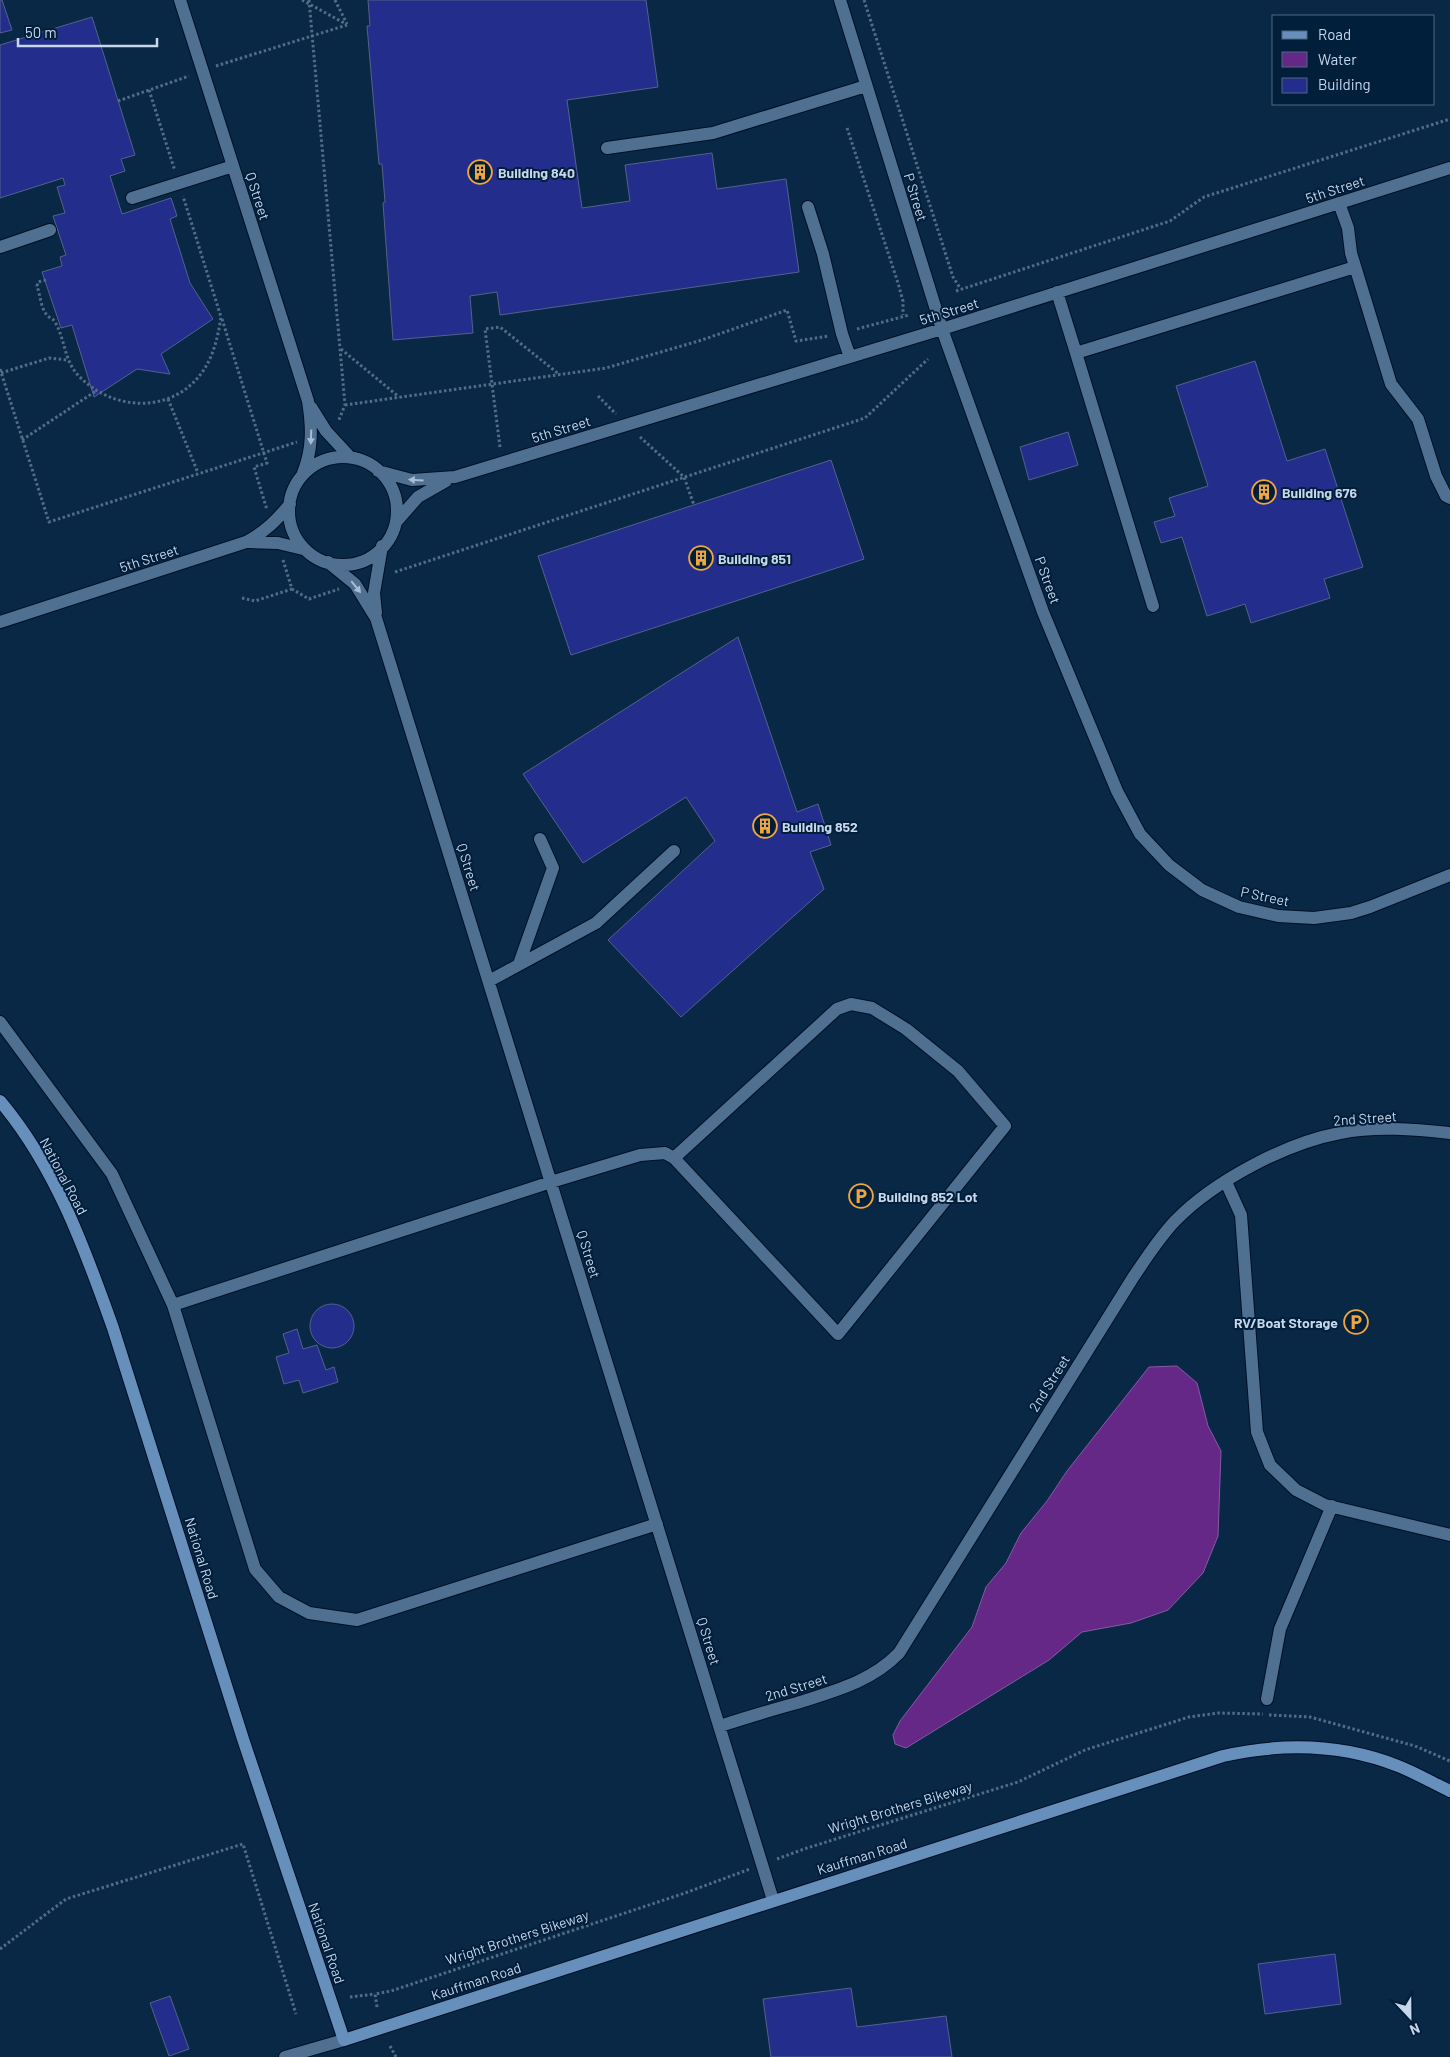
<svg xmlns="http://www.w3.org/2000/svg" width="1450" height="2057" font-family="Barlow,sans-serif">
	<rect width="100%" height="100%" fill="#092846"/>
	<path fill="#652886" stroke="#825ca4" d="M1149 1367 1177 1366 1197 1383 1208 1426 1221 1451 1218 1536 1203 1573 1168 1610 1131 1623 1082 1632 1049 1660 906 1748 895 1744 893 1735 900 1721 972 1627 986 1587 1006 1563 1021 1533 1047 1501 1067 1471Z"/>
	<path fill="#232d8c" stroke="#55618a" d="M0 0H2L12 30 0 33Z
		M368 0H646L658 87 567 100 582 208 630 201 625 165 712 153 717 189 786 179 799 272 500 315 497 292 470 296 473 333 393 340 383 203 385 202 382 164H379L367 26H370Z
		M92 17 135 155 121 159 125 171 110 176 122 214 171 198 177 216 170 219 190 283 213 319 161 354 170 374 137 369 94 397 72 325 61 328 42 272 62 266 60 257 66 255 53 216 65 213 57 187 65 185 63 178 0 198V45Z
		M1255 361 1287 461 1325 449 1363 567 1324 579 1330 598 1251 623 1245 604 1207 616 1182 537 1161 543 1154 522 1175 516 1169 498 1208 486 1176 386Z
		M1068 432 1078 465 1029 480 1020 447Z
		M831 460 864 559 571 655 538 556Z
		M738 637 797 812 818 804 831 845 810 852 824 889 681 1017 608 940 715 841 686 797 583 863 523 774Z
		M310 1326a22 22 0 1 1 44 0a22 22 0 1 1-44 0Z
		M297 1329 303 1349 317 1345 326 1370 334 1367 338 1382 303 1393 299 1380 284 1384 276 1357 289 1353 283 1334Z
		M1335 1954 1341 2004 1265 2014 1258 1964Z
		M851 1988 857 2027 946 2016 952 2057H771L763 1999Z
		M170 1996 189 2049 169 2056 150 2003Z"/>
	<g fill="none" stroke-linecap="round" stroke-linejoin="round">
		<g stroke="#001026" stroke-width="14">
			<path id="minor" d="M180 0 308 401C312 426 313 449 303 473
				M840 0 942 329 1043 612 1117 791 1140 834 1169 865 1202 890 1239 907 1278 916 1314 918 1351 913 1370 907 1450 875
				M607 148 713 133 866 86
				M132 198 233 166
				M1339 203 1348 228 1351 253 1391 384 1418 419 1436 476 1446 496 1450 498
				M808 207 823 254 842 334 850 357
				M0 247 50 230
				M1057 292 1076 353
				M311 407 326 431 350 457
				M289 511a54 54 0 1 1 108 0a54 54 0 1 1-108 0Z
				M378 471 412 480 455 477 942 329 1450 168
				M396 522 418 497 446 481
				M249 542 278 543 303 549
				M328 562 355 584 376 618 773 1900
				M1153 606 1076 353 1355 267
				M376 613 374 593 382 546
				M0 622 246 542C265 532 277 520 290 504
				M519 964 553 868 540 839
				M489 981 596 923 674 851
				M0 1022 112 1174 173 1305 551 1182 640 1155 665 1153 674 1158 838 1334 1005 1126 958 1071 906 1029 872 1008 851 1004 837 1009 674 1158
				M1226 1182 1241 1215 1257 1432 1270 1465 1296 1490 1325 1505 1450 1535
				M173 1305 255 1569 279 1597 309 1613 357 1620 657 1524
				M1267 1699 1280 1629 1332 1506
				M720 1726C745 1718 771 1710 797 1703 834 1691 871 1682 899 1653L1134 1276C1147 1257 1159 1238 1175 1221 1214 1181 1286 1143 1340 1133 1376 1126 1414 1129 1450 1133
				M285 2057 344 2040"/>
		</g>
		<g stroke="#001026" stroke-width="14">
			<path id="major" d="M0 1101C55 1166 85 1249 113 1328L243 1739 344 2040 1223 1756C1281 1743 1342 1744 1398 1766 1416 1773 1433 1783 1450 1791"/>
		</g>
		<path stroke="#536d87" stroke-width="3" stroke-dasharray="2.5 2.5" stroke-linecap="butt" d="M302 0 346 24
			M309 0 345 405 338 422
			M335 0 347 24
			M864 0 953 277 960 288
			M216 66 347 25
			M149 90 175 171
			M118 101 189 76
			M847 128 898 283 903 301V315
			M46 280 38 282 37 286C40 294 41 309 47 315 49 318 53 318 55 322 65 339 64 359 77 374 111 412 173 415 203 371 214 355 218 336 221 317L183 196
			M956 291 1170 221 1204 197 1450 119
			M222 319 267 463 254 467 267 510
			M857 329 909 315
			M341 349 399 397
			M0 369 49 522 297 442
			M1 373 49 358 67 360
			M598 396 616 414
			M168 399 198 473
			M345 405 606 368 702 340 787 310 796 341 829 336
			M640 437 684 477 694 505
			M22 440 96 391
			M500 447 485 329 500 327 560 375
			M283 560 292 589 309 599 339 589
			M395 572 865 418 928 359
			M242 598 255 601 292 589
			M1269 1715 1310 1717 1415 1746 1450 1761
			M777 1859 807 1848 1018 1782 1085 1750 1189 1717 1218 1713 1263 1714
			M0 1949 66 1899 243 1844 296 2014
			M350 1997 375 1994
			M377 2007 375 1994 391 1991 685 1893 750 1869
			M390 2046 396 2057"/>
		<use href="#minor" stroke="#507092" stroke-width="12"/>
		<use href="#major" stroke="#668fbb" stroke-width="12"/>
	</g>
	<defs><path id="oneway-solid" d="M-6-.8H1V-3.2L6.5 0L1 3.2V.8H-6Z" transform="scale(1.25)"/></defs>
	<g fill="#a8bdd5">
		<use href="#oneway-solid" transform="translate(311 437) rotate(92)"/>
		<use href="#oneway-solid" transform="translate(416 480) rotate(-177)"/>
		<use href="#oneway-solid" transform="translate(356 587) rotate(51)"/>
	</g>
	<defs>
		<g id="building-ring" transform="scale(1.25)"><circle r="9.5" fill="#011e3b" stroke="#f0a63f" stroke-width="1.5"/><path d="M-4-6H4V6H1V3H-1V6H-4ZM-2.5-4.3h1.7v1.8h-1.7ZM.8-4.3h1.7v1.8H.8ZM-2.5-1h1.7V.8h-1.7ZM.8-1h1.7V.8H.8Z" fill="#f0a63f"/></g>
		<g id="parking-ring" transform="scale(1.25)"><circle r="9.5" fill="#011e3b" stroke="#f0a63f" stroke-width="1.5"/><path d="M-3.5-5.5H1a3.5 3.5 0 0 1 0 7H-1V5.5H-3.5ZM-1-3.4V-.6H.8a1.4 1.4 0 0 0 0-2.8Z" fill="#f0a63f"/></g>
	</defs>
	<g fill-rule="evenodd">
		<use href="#building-ring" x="480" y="172"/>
		<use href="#building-ring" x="1264" y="492"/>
		<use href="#building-ring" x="701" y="558"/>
		<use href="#building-ring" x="765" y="826"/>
		<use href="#parking-ring" x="861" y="1196"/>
		<use href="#parking-ring" x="1356" y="1322"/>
	</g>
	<g text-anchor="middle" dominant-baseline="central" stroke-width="4" stroke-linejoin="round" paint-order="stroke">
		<g font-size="14" font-weight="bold" fill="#c6d7eb" stroke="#011e3b" text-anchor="start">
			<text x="498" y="172">Building 840</text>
			<text x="1282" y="492">Building 676</text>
			<text x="718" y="558">Building 851</text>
			<text x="782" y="826">Building 852</text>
			<text x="878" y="1196">Building 852 Lot</text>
			<text x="1338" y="1322" text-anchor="end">RV/Boat Storage</text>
		</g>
		<g font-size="14" fill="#c6d7eb" stroke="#011e3b">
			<text transform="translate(1335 189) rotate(-18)">5th Street</text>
			<text transform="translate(258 196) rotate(72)">Q Street</text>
			<text transform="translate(916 197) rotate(73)">P Street</text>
			<text transform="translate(949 311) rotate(-17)">5th Street</text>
			<text transform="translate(561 429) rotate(-17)">5th Street</text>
			<text transform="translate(149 558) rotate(-18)">5th Street</text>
			<text transform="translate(1048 580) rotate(70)">P Street</text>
			<text transform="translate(469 867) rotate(73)">Q Street</text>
			<text transform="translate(1265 896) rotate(12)">P Street</text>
			<text transform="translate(1365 1118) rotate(-4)">2nd Street</text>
			<text transform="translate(64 1176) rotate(62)">National Road</text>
			<text transform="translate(589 1254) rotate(73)">Q Street</text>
			<text transform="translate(1049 1383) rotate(-58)">2nd Street</text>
			<text transform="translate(202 1558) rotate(73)">National Road</text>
			<text transform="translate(709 1641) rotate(73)">Q Street</text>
			<text transform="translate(796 1687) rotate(-17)">2nd Street</text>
			<text transform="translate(900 1807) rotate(-17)">Wright Brothers Bikeway</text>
			<text transform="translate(862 1856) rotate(-17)">Kauffman Road</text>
			<text transform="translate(517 1937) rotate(-18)">Wright Brothers Bikeway</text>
			<text transform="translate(327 1943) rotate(71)">National Road</text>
			<text transform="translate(476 1981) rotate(-18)">Kauffman Road</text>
		</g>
	</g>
	<rect x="1272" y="15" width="162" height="90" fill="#011e3b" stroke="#506881"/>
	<rect x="1282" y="31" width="25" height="8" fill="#668fbb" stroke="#506881"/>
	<text x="1318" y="40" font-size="15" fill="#c6d7eb">Road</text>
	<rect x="1282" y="52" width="25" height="15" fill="#652886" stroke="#506881"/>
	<text x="1318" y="65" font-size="15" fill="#c6d7eb">Water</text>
	<rect x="1282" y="78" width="25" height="15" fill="#232d8c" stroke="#506881"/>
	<text x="1318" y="90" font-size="15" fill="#c6d7eb">Building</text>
	<g transform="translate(1410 2017) rotate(158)" stroke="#011e3b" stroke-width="4" paint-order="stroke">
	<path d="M0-4L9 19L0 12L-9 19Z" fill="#c6d7eb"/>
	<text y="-8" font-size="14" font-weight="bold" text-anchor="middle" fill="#c6d7eb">N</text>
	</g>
	<path d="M18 38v8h139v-8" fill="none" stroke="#c6d7eb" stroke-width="2.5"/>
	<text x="25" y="38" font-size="15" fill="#c6d7eb" stroke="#011e3b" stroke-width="4" paint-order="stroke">50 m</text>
</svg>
